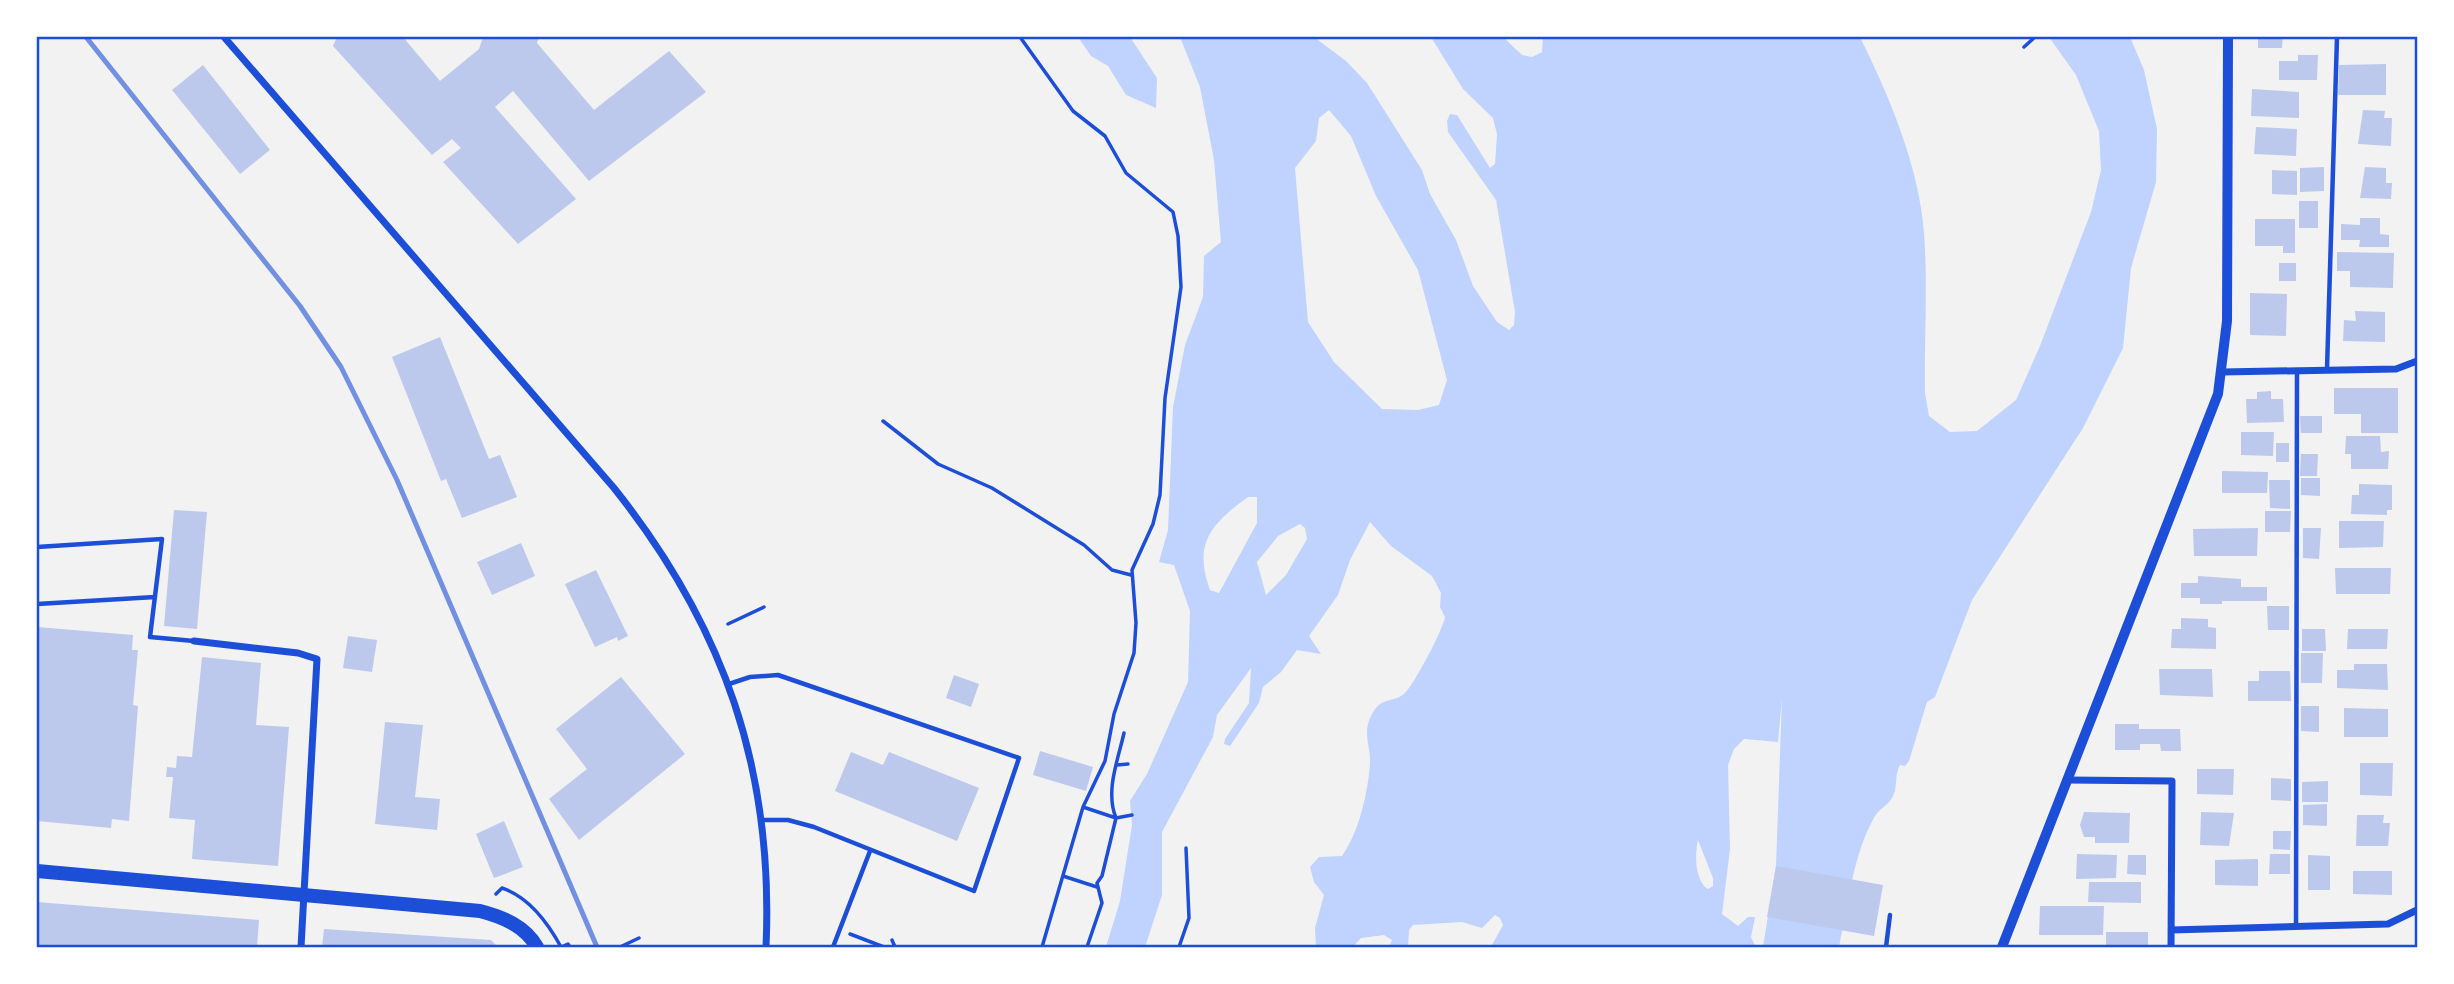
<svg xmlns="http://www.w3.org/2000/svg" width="2454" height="984" font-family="'IBM Plex Serif',serif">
	<rect width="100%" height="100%" fill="#f2f2f2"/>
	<path fill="#bfd3fe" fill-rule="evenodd" d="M1078 37H1130L1157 78 1156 108 1126 95 1108 66 1091 56Z
		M1180 37H1314L1346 61 1367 83 1422 170 1430 194 1456 240 1473 286 1497 322 1509 330 1514 325 1515 312 1496 200 1448 132 1447 121 1450 114 1457 115 1490 168 1495 164 1497 134 1493 118 1463 89 1431 37H1503L1522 55 1532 57 1542 52 1543 37H1860C1889 96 1919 166 1924 233 1928 286 1924 340 1925 393L1929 416 1950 432 1977 431 2016 400 2040 346 2091 212 2101 170 2099 131 2076 75 2049 37H2130L2144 70 2157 129 2156 182 2131 268 2123 348 2083 428 1972 600 1935 697 1927 702 1909 761 1905 766 1900 765C1894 776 1898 785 1893 796 1889 805 1880 808 1875 816 1853 854 1848 905 1839 947H1763L1776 866 1782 698 1778 742 1744 739 1734 749 1728 765 1730 849 1722 914 1738 926 1748 917H1755L1751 937 1756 947H1491L1503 925 1500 918 1495 915 1482 928 1462 922 1413 925 1409 930 1408 947H1389L1392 940 1384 935 1361 938 1353 947H1316L1315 928 1324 895 1314 882 1310 867 1319 857 1342 856C1359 832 1368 793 1370 763 1371 746 1362 734 1371 716 1381 695 1393 704 1405 693 1414 684 1443 630 1445 617L1440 607 1441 593 1432 576 1391 546 1370 522 1350 560 1338 595 1309 636 1321 654 1297 650 1281 672 1263 687 1259 703 1230 746 1224 744 1225 739 1249 703 1251 668 1217 715 1213 737 1162 832V895L1145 947H1106L1120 901 1132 825 1130 801 1147 774 1188 682 1190 611 1174 565 1159 562 1168 530 1173 407 1185 345 1203 297 1204 256 1221 242 1214 160 1200 87ZM1329 110 1351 136 1376 196 1418 270 1447 380 1439 405 1418 410 1382 409 1334 362 1308 322 1295 168 1316 141 1319 118ZM1248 497H1257V523L1219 593 1210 590C1193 543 1211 524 1248 497ZM1300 524 1305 528 1307 539 1286 575 1266 595 1257 562 1278 536ZM1698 840 1713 878V886L1708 889C1694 881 1695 852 1698 840Z"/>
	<path fill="#bdc9ec" d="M337 37H403L440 81 479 49 483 37H539L537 43 594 110 669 51 706 92 589 181 513 91 495 107 576 199 518 244 443 162 461 148 452 139 432 155 333 46Z
		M2258 37H2283L2282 48H2258Z
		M2298 55H2318L2317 80H2279V61H2298Z
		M2386 64V95H2338L2339 65Z
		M203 65 270 150 240 174 172 90Z
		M2252 89 2299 92V118L2251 116Z
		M2363 110 2385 111 2384 118H2392L2391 146 2358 144Z
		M2256 127 2297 129 2296 156 2254 154Z
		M2324 167V191L2300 192V168Z
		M2365 167 2386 168V183H2392L2391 199 2360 198Z
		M2272 170 2297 171V195L2272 194Z
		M2299 201H2318V228H2299Z
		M2360 218H2380V234L2389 235V247H2359L2360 240H2341V224L2360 225Z
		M2255 219H2295V253H2283V246H2255Z
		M2337 252 2394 253 2393 288 2350 287V271H2337Z
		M2279 263H2296V281H2279Z
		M2250 293 2287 294 2286 336 2250 335Z
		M2355 311 2385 312V342L2343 341 2344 320 2356 321Z
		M440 337 489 459 500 455 517 497 462 518 446 479 441 481 392 357Z
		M2334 388H2398V433H2361V414H2334Z
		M2271 391V399H2283L2284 422 2247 423 2246 399H2257V392Z
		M2300 416H2322V433H2301Z
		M2241 432H2274L2273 456 2241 455Z
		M2346 436H2380L2381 452 2389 451 2388 469H2351V454H2345Z
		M2276 443H2289V462H2276Z
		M2301 454H2318L2317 476H2300Z
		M2222 471 2268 472 2267 493H2222Z
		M2301 478H2320V496L2301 495Z
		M2269 480H2290V509L2270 508Z
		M2359 484 2392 485V510H2387V515L2351 514 2352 495H2359Z
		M174 510 207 512 197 629 164 626Z
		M2265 511H2291L2290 532H2265Z
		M2339 521H2384L2383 547 2339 548Z
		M2258 528 2257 556H2194L2193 529Z
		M2303 528H2321L2319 559 2303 558Z
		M521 543 535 576 492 595 477 562Z
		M2335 568H2391L2390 594H2336Z
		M596 570 628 636 618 641 617 637 595 647 565 584Z
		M2198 576 2241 579V587H2267V601H2222V604H2200V598H2181V583H2198Z
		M2267 606H2289V630H2268Z
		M2181 618 2208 619V627L2216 628V649L2171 648 2172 629H2181Z
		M37 627 133 635 132 650H138L133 705 138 706 129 821 112 819 111 828 37 821Z
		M2302 629H2325L2326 651H2302Z
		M2348 629H2388L2387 649H2347Z
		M348 636 377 640 372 672 343 668Z
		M2301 653H2323L2322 683H2301Z
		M202 657 261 663 256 725 289 727 278 866 192 859 195 820 169 818 173 777H166L167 767 176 768 177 756 192 757Z
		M2354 664H2387L2388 690 2337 688V670H2354Z
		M2159 669H2212L2213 697 2160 695Z
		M2259 671H2290L2291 701H2248V681H2259Z
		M954 675 979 684 971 707 946 698Z
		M621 677 685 754 579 840 549 799 587 769 556 729Z
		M2301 706H2319V732L2301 731Z
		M2344 708 2388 709V737H2344Z
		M385 722 423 725 415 797 440 799 437 830 375 824Z
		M2115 724H2139V729H2180L2181 751H2161L2160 744H2140V750H2115Z
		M1040 751 1093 767 1086 791 1033 775Z
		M851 752 883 765 889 752 979 788 957 841 835 791Z
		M2360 763H2393L2392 796 2360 795Z
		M2197 769H2234L2233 795 2197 794Z
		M2271 778 2291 779V801L2271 800Z
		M2328 781V802H2302V782Z
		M2327 804V826L2303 825V805Z
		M2084 812 2130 813 2129 843H2095V837H2084L2080 825Z
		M2201 812 2234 813 2229 846 2200 845Z
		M2357 815H2384L2383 823H2390L2388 846H2356Z
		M504 821 523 867 494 878 476 834Z
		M2273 831H2291L2290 850 2273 849Z
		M2077 854 2117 855 2116 878 2076 879Z
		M2270 854H2290V874H2269Z
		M2128 855H2146V875L2127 874Z
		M2308 855 2330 856V890H2308Z
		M2258 859V886L2215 885V860Z
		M1776 866 1883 885 1874 936 1767 917Z
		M2353 871H2392V895L2353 894Z
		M2089 882H2141V903L2088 902Z
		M37 902 259 920 257 947H37Z
		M2040 906H2104L2103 935H2039Z
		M324 929 491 940 498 947H322Z
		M2106 932H2148V947H2106Z"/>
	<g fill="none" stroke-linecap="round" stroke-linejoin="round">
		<path stroke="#1d4ed8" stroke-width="3.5" d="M1020 37 1073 111 1105 136 1126 173 1173 212 1178 236 1181 287 1165 398 1160 495 1153 524 1132 570 1136 623 1134 653 1114 714 1105 761 1083 807 1042 947
			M2024 47 2035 37
			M883 421 938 464 992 488 1084 545 1112 570 1131 575
			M728 624 764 607
			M1117 765 1128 764
			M1083 807 1116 818
			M1116 818C1105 791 1118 760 1124 733
			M1063 876 1097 887
			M496 894 502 888C529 897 548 923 561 947L568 944 570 947
			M850 934 884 947
			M892 940 895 947
			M620 947 639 938
			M1087 947 1102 903 1097 883 1102 876 1116 818 1132 815
			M1179 947 1189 918 1186 848"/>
		<path stroke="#1d4ed8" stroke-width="4.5" d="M2327 369 2337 37
			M37 547 162 539 150 637 194 641
			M37 604 155 597
			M729 684 750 677 778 675 1019 758 974 891 814 827 788 820H762
			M2296 927 2297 370
			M833 947 870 851
			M1886 947 1890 915"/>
		<path stroke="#1d4ed8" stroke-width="7" d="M224 37 614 488C724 626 774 770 766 947
			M2222 372 2396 369 2417 361
			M194 641 298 653 317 659 301 947
			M2067 780 2172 781 2171 947
			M2171 930 2388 924 2417 910"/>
		<path stroke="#1d4ed8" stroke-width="10" d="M2002 947 2218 394 2227 321 2228 37"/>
		<path stroke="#1d4ed8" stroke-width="14" d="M37 871 480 911C503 917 525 926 537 947"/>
		<path stroke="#7290e2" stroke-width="5" d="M86 37 300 306 341 367 397 480 597 947"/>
	</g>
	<rect width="2454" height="984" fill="none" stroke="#ffffff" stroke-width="77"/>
	<rect x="38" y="38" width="2378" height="908" fill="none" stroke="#1d4ed8" stroke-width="2.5"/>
</svg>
